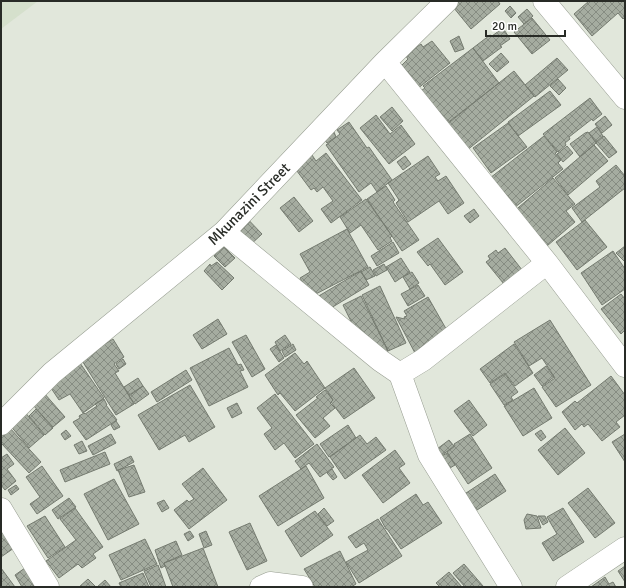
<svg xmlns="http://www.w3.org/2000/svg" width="626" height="588" font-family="Signika,sans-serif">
	<defs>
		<pattern id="building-cross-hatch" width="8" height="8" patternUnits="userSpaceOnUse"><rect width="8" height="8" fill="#a5aca0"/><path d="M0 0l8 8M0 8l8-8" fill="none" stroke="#868c82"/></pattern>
	</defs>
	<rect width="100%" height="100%" fill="#e1e7db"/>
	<path fill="#d5e0cc" d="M1 1H38L1 29Z"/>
	<path fill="url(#building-cross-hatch)" stroke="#757b70" d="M450 1H498L500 4 471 29 449 2Z
		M589 1H625V17L623 19 618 13 592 36 574 14Z
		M510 6 516 13 511 18 505 11Z
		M527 9 533 16 524 24 518 17Z
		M532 18 550 40 532 54 514 32Z
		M503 28 510 39 500 46 502 47 483 61 473 48 490 35 492 36Z
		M459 36 464 49 455 52 450 41Z
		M432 41 450 63 417 89 400 67 408 59 405 55 421 44 423 47Z
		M473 48 499 83 446 124 415 95 425 88 423 86Z
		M501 53 509 62 497 72 489 64Z
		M557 58 568 70 535 97 525 85Z
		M514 71 534 96 466 151 446 125Z
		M558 79 566 88 559 95 550 86Z
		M550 91 561 105 518 136 508 122Z
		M590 98 602 114 593 121 592 119 569 137 570 139 565 143 566 145 558 152 543 134Z
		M392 107 403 121 392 131 380 117Z
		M376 115 390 134 401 125 415 144 389 164 360 128Z
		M605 116 612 125 602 133 595 124Z
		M349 122 367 148 369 147 392 180 377 192 371 183 359 192 326 145 340 134 337 130Z
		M508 123 527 147 491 173 473 148Z
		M597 127 603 136 596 142 589 133Z
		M334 132 336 137 327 143 324 139Z
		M588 132 596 143 580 157 570 144 585 133Z
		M544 136 557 152 555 153 561 160 558 163 563 169 514 208 490 178Z
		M604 136 617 152 609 158 596 143Z
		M594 145 608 161 568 195 555 178Z
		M567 146 573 153 563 162 557 154Z
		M310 152 316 161 326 153 362 200 331 223 321 209 333 201 323 187 317 192 314 188 311 190 294 167Z
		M405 156 411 164 403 170 397 162Z
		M428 156 440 174 435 177 438 181 446 176 464 203 448 214 439 201 408 222 396 203 399 200 388 183Z
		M616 165 625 176V188L582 222 572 208 600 187 596 181Z
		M553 178 575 204 566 211 575 222 547 246 512 213Z
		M386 186 395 200 393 202 419 240 402 251 367 199Z
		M294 197 313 221 299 232 280 208Z
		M366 199 392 236 390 238 392 241 378 250 361 225 350 233 340 217Z
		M474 209 479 216 470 223 464 216Z
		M240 211 262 234 248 247 227 223Z
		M585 220 607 247 577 270 556 242Z
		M347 229 368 267 310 297 300 278 310 272 300 254Z
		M438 238 463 272 445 285 430 264 428 266 417 252Z
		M393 242 399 253 377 266 371 256Z
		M625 246V262L616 253Z
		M224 247 235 258 225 267 214 256Z
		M505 248 526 275 508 289 486 262 490 259 488 256 496 250 498 253Z
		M613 251 625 269V289L602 305 581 273Z
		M401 258 410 272 395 282 386 267Z
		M217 262 234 278 222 290 204 271 210 264 211 266Z
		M384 264 387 270 376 276 373 270Z
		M370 267 375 276 366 280 361 272Z
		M361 271 369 285 326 311 317 297Z
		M412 272 419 283 410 289 403 277Z
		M418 285 425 296 408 306 401 294Z
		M380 286 406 343 388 351 362 295Z
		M621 294 625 299V330L621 334 601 309Z
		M361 296 388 351 382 354H367L343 305Z
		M428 297 449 334 415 353 396 317 405 319 404 317 407 316 404 311Z
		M218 319 227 334 202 349 193 335Z
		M550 320 591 385 556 407 542 387 555 378 542 358 529 366 514 342Z
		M246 335 265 369 252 377 232 342Z
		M285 335 291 344 280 351 275 342Z
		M113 339 124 357 114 364 119 371 115 373 134 404 116 415 81 359Z
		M293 344 296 350 285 357 282 351Z
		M514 344 533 373 515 386 505 373 490 383 480 369Z
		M276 345 284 358 279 362 270 349Z
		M229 348 238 365 241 364 244 370 240 371 248 387 209 406 190 368Z
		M295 353 304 364 307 361 325 388 295 411 280 393 278 395 265 375Z
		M123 359 126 364 119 369 116 364Z
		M80 363 104 398 83 413 70 394 59 400 49 385Z
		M546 366 554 377 542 386 534 375Z
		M354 368 375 398 344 419 331 402 333 400 325 388Z
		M186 370 192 380 157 402 151 392Z
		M505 374 518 392 511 397 513 400 504 405 490 384Z
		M611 376 625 395V415L616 422 620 427 602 441 588 424 584 427 582 424 575 430 562 412 575 401 577 403Z
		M138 378 143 386 129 395 124 387Z
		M190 385 215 427 189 442 185 435 159 450 138 415Z
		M143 386 149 394 135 404 129 396Z
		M534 388 552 418 523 436 504 406Z
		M325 390 333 400 330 403 335 408 323 418 330 426 315 438 296 415 318 398 316 397Z
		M44 393 65 417 53 427 32 404Z
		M275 394 314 444 295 458 284 443 275 450 264 434 272 428 257 408Z
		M104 399 107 405H106L117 420 86 440 73 422 80 418 79 416 84 413 85 414 97 406 95 404Z
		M469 400 487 425 473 436 454 411Z
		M237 403 242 413 232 418 227 408Z
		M36 409 53 428 45 435 29 416Z
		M24 411 44 435 29 448 9 424Z
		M116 421 120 427 114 430 111 425Z
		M348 425 356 438 329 457 320 444Z
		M9 427 41 462 29 473 1 443V434Z
		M565 428 585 453 558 475 538 450Z
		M66 430 71 436 65 440 61 434Z
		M541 430 546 437 541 441 535 434Z
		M111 434 116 443 93 455 88 446Z
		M470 434 492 468 468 484 447 452 455 446 454 444Z
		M625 434V462L612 442Z
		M360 435 367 444 376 437 386 450 345 479 330 457Z
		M449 440 454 446 441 456 437 449Z
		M82 441 87 451 79 454 74 445Z
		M317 444 334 467 320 477 309 463 301 469 295 461Z
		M395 450 405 464 399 468 410 483 383 503 362 475Z
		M105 452 110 464 65 482 60 470Z
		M447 453 455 465 450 468 442 456Z
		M7 454 14 464 7 469 16 481 5 490 1 485V458Z
		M131 456 134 462 117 471 114 464Z
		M134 465 145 492 129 497 118 470Z
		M42 466 63 496 37 514 30 504 40 497 26 477Z
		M306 466 324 498 278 526 259 496Z
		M203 468 227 500 189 529 174 510 187 500 189 502 194 499 182 484Z
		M332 469 337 477 333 480 327 473Z
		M495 474 506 491 471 514 460 497Z
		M114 479 139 524 108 540 84 494Z
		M16 485 19 489 11 495 8 490Z
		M588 488 615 523 595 538 568 503Z
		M416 494 423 505 428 502 442 523 401 549 387 529H386L380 518Z
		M69 498 76 507 58 519 52 510Z
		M164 500 169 508 162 512 157 503Z
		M75 508 103 547 93 554 96 558 82 568 78 564 59 578 46 561 76 540 60 519Z
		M324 508 334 521 327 526 318 514Z
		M563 508 584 542 553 561 542 543 557 534 547 517Z
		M315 511 333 535 301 557 285 531Z
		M527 514 537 516 541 528 526 529 524 520Z
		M45 516 65 547 48 558 27 526Z
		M538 516H545L548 522 543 525Z
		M378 519 402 556 359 583 346 562 368 550 364 543 356 548 348 537Z
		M250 523 267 561 247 570 229 532Z
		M1 529 14 548 1 557Z
		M190 531 194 537 188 541 184 534Z
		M206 531 212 545 204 548 199 534Z
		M145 539 157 564 121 580 109 555Z
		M176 541 182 555 164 563 165 566 161 568 155 550Z
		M203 548 218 587H173L164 563Z
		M340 551 356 584 351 587H315L304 569Z
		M464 564 483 586 482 587H465L453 573Z
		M158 565 166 587H151L144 571Z
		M625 566V582L618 571Z
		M1 568 15 587H1Z
		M25 568 36 584 31 587H22L15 575Z
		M449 572 462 587H440L436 583Z
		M143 573 149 587H121L119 583Z
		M605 577 609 584 613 582 616 587H591Z
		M88 579 96 587H79Z
		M105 580 111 587H97Z"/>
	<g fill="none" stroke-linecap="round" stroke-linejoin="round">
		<g stroke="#979d91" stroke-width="23">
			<path id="minor" d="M544 1 625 98
				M385 62 547 263 625 366
				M224 232 381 361 400 374 423 360 547 263
				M400 374 429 455 511 587
				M1 424 52 373 224 232 385 62 447 1
				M1 509 48 587
				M261 587 270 583 302 587
				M567 587 625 548"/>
		</g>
		<use href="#minor" stroke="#fff" stroke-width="22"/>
	</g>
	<g text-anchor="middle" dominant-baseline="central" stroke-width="3" stroke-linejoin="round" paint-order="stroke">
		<g font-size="15" fill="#282b26" stroke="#fff">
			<text transform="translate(249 204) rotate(-45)">Mkunazini Street</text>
		</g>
	</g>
	<rect width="626" height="588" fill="none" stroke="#282b26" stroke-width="4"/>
	<path d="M486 30v6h79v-6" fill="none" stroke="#282b26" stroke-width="2"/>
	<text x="492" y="30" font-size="12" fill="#282b26" stroke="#ffffff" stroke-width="3" paint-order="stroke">20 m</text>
</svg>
